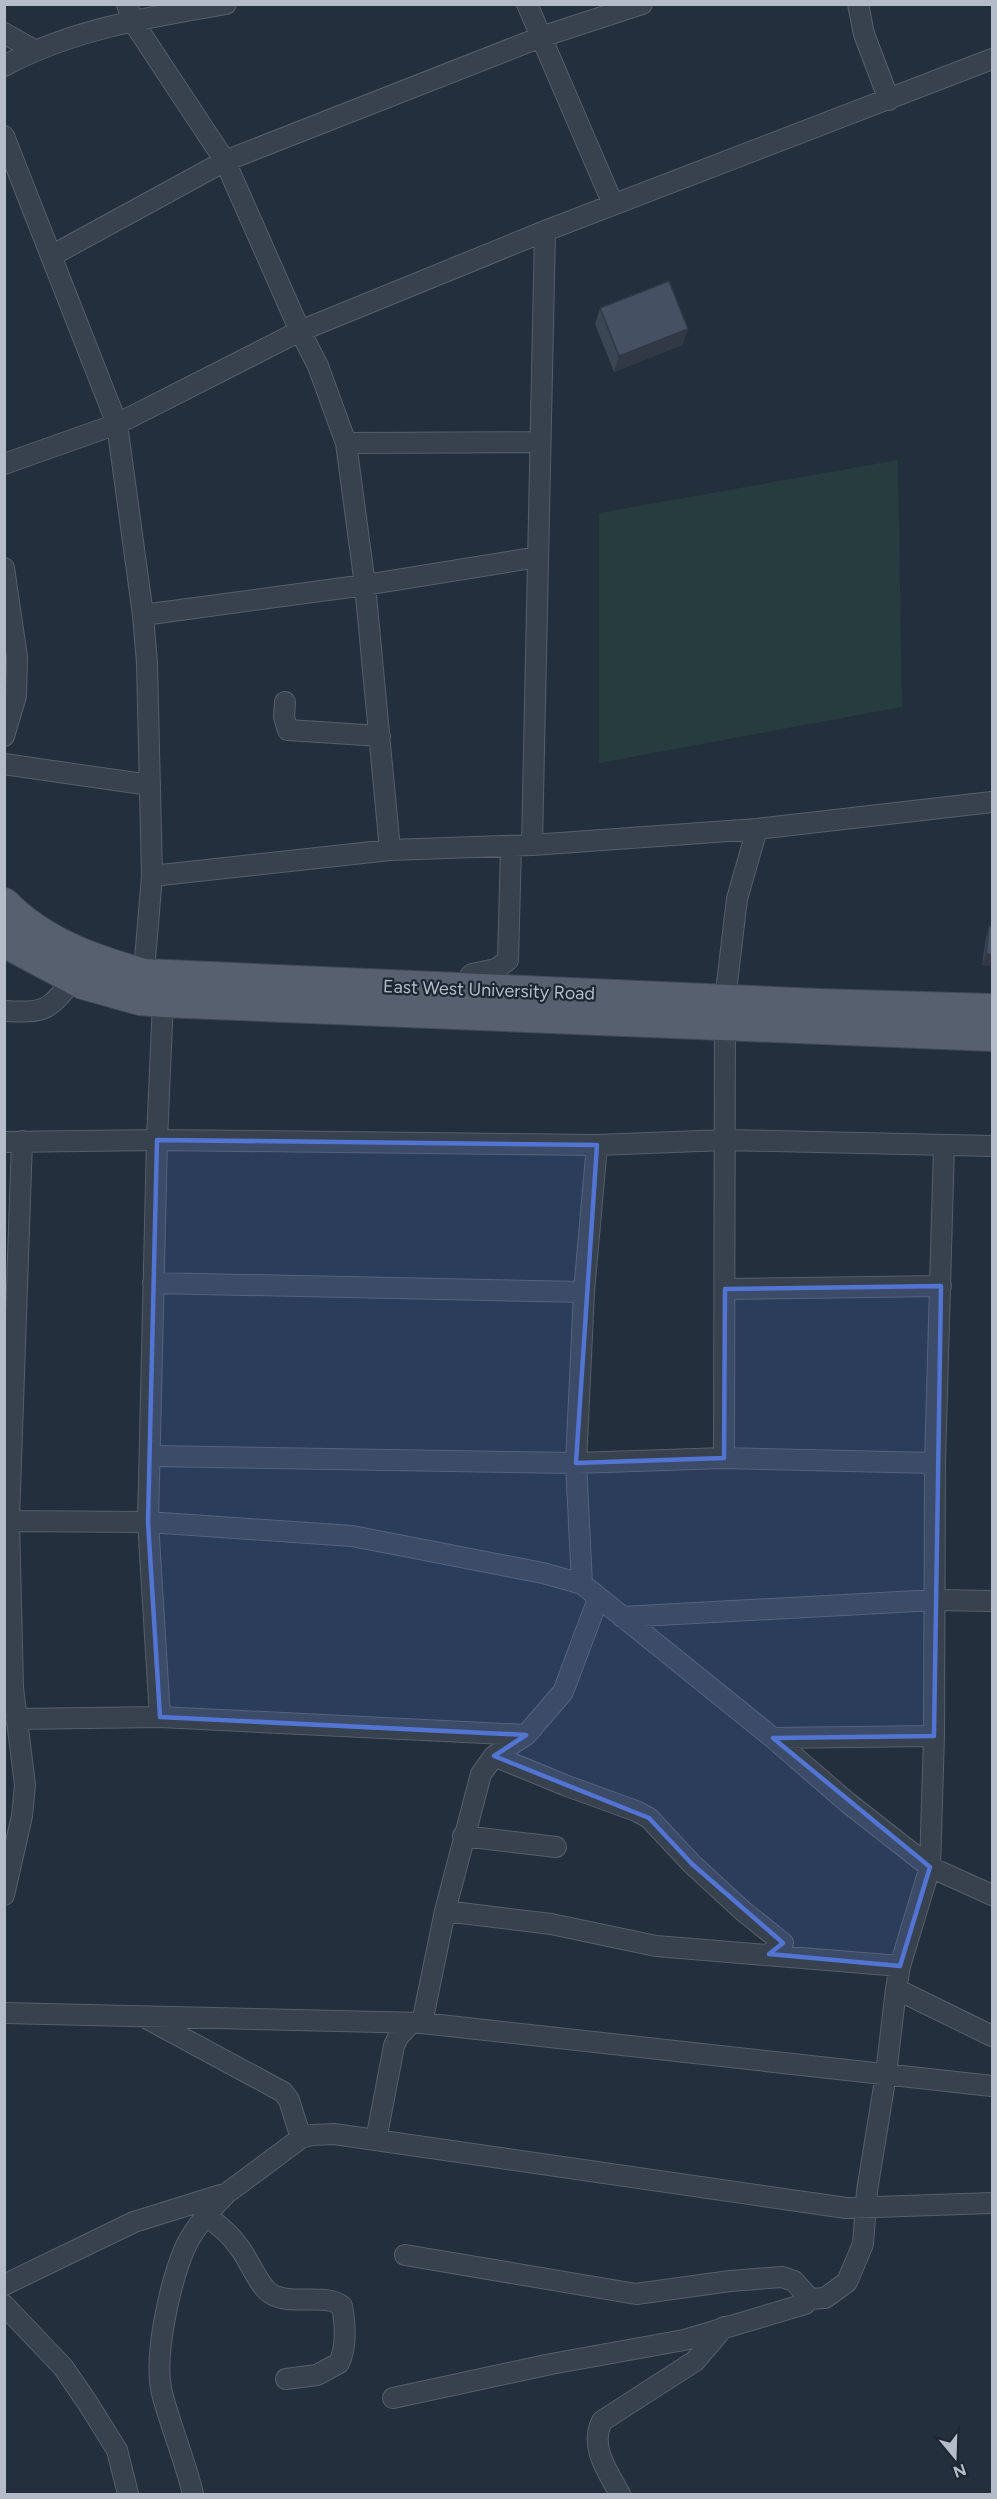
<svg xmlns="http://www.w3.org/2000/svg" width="997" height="2499" font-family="Figtree,sans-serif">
	<rect width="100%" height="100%" fill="#242f3e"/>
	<path fill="#263c3f" d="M898 460 902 707 599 763V513Z"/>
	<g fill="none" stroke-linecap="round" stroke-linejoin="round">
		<g stroke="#565f6c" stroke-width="22">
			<path id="street" d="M127 4 132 20 225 161 300 331 318 366 346 443 365 585 390 850
				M527 4 613 204
				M858 4 864 34 889 100
				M4 33 34 50
				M4 66C73 29 150 17 226 4
				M4 136 117 424 143 615 147 663 152 876 143 983
				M51 256 225 161 541 37 642 4
				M346 443 540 442
				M4 464 117 424 300 331 545 231 992 59
				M4 568 17 657 16 696 4 736
				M143 615 365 585 538 557
				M285 702 284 717 288 730 380 736
				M4 764 150 785
				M532 845 545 231
				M152 876 390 850 532 845 757 829 992 802
				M461 988 472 974 496 969 508 960 511 846
				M4 1011C47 1013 47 1011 74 979
				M4 1142 157 1140 597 1145 725 1140 992 1146
				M153 1283 584 1292
				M725 1289 941 1286
				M151 1456 576 1463 724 1458 935 1463
				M724 1458 725 1000 737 899 757 829
				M4 1521 148 1522 352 1536 543 1573 582 1584 773 1738 847 1802 930 1867 992 1895
				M582 1584 576 1463 584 1292 597 1145
				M622 1617 935 1600 992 1601
				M160 1717 148 1522 157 1140 163 1001
				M16 1719 160 1717 526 1735
				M773 1738 934 1736
				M494 1756 567 1786 636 1811 649 1818 692 1864 743 1911 783 1943 769 1954
				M463 1836 556 1847
				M4 1895 22 1816 25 1785 13 1688 9 1520 22 1141
				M445 1911 551 1924 656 1946 900 1966
				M896 1989 992 2036
				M4 2013 422 2023 992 2086
				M144 2017 283 2092 289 2100 301 2138
				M422 2023 445 1911 481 1774 494 1756 526 1735 563 1692 598 1599
				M376 2140 394 2046 398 2037 411 2023
				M205 2215C218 2224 230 2234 239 2247 248 2258 259 2286 270 2293 290 2307 325 2292 342 2306 345 2323 347 2347 339 2363L317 2375 286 2379
				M405 2255 636 2294 730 2281 782 2277 794 2281 810 2299
				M4 2285 134 2222 227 2193 301 2138 312 2135 334 2134 846 2208 992 2203
				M4 2305 63 2367 87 2402 117 2450 128 2494
				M393 2398 551 2364 684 2340 805 2304 810 2299 825 2298 847 2282 863 2244 867 2191 886 2074 896 1989 900 1966 930 1867 934 1736 935 1463 944 1145
				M193 2494C185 2460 171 2428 162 2393 153 2357 170 2284 184 2250 193 2229 209 2211 225 2195
				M620 2494C608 2472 589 2447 602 2421L695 2361 724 2327"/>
		</g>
		<g stroke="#414a57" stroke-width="34">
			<path id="primary" d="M4 904C42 943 93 961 144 975L818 1005 992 1010
				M4 941 83 983 140 999 163 1001 992 1035"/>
		</g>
		<use href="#street" stroke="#38414e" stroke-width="20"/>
		<use href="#primary" stroke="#56606e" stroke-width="32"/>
	</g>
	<path fill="#3b4654" d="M600 308 688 329 682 345 614 372 595 324Z
		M989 926 993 966 982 965 986 937Z"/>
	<path fill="#303945" d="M688 329 682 345 614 372 619 356Z
		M986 954 993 955V966L982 965Z"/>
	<path fill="#455162" stroke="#303945" stroke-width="1.5" d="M669 281 688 329 619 356 600 308Z
		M989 926 993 927V955L986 954Z"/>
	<path fill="#5274d3" fill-opacity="0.2" stroke="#5274d3" stroke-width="4.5" stroke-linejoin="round" d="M157 1140 597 1145 576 1463 724 1458 725 1289 941 1286 934 1736 773 1738 930 1867 900 1966 769 1954 783 1943 692 1864 649 1818 494 1756 526 1735 160 1717 148 1522Z"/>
	<g text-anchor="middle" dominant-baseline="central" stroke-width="4.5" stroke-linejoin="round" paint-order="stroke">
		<g font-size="18" fill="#b4bcc9" stroke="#1d2633">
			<text transform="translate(489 990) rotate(2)">East West University Road</text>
		</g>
	</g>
	<rect width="997" height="2499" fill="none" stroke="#b4bcc9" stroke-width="12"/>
	<g transform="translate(955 2457) rotate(161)" stroke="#1d2633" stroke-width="4.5" paint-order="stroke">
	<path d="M0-4.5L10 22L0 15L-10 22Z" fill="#b4bcc9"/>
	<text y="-9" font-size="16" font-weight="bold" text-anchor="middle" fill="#b4bcc9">N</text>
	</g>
</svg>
